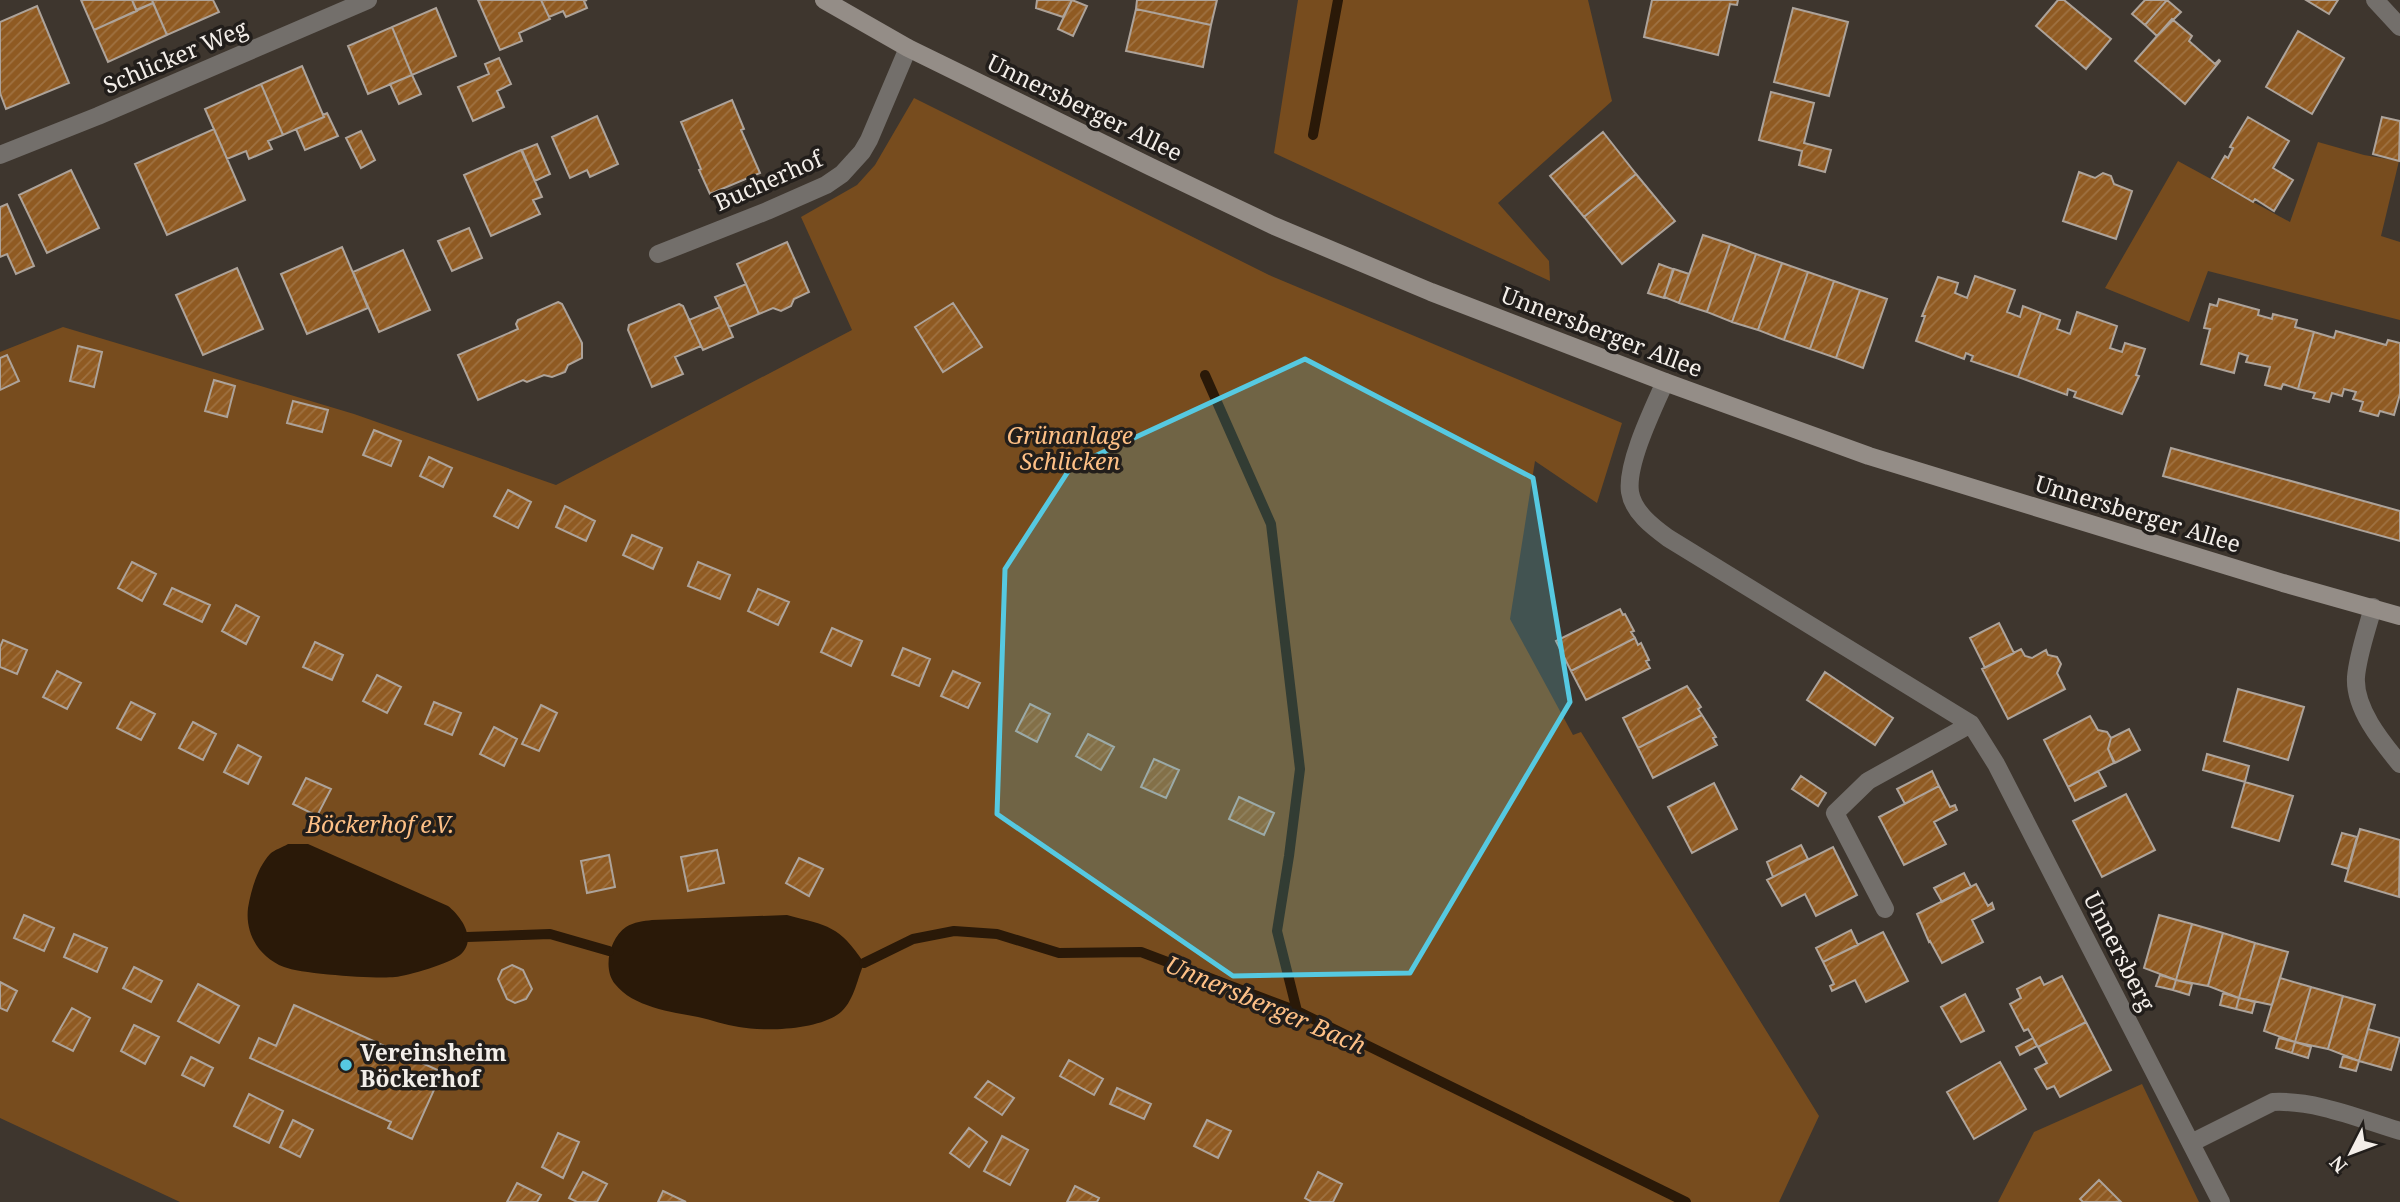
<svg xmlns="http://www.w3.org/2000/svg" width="2400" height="1202" font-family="'Noto Serif',serif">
	<defs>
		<pattern id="building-hatch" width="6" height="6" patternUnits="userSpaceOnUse" patternTransform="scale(1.75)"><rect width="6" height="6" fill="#8f5a22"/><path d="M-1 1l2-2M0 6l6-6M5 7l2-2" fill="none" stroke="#9f7242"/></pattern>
	</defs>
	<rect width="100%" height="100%" fill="#3e362e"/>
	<path fill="#774c1e" d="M1298 0H1588L1612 101 1498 203 1549 261 1550 281 1274 153Z
		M914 98 1269 275 1622 423 1597 503 1535 461 1510 619 1573 735 1581 732 1819 1116 1779 1202H180L0 1118V352L63 327 354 414 556 485 852 330 801 217 857 185 875 165Z
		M2318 142 2364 155 2399 161 2381 236 2400 242V320L2208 271 2189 322 2105 288 2178 161 2290 222Z
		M2142 1084 2199 1202H1998L2034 1132Z"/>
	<path fill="#2a1908" d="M288 844H308L448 906C461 916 478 940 460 955 450 963 408 976 395 977 374 979 302 974 284 967 259 957 245 934 248 908 251 891 257 868 270 854 274 850 283 847 288 844Z
		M787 915C828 926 839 925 864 963 858 977 854 1000 842 1011 822 1030 765 1032 739 1027 725 1025 712 1020 698 1017 671 1012 633 1007 615 984 602 968 610 938 626 927 634 922 644 921 652 920Z"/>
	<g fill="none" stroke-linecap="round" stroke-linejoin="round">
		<path stroke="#2a1908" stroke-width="10" d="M1313 135 1338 0
			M1205 375 1271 524 1300 769 1289 856 1277 931 1297 1011
			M467 937 550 934 609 951
			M864 963 913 939 954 931 997 934 1059 953 1141 952 1297 1011 1686 1202"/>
	</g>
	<path fill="url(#building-hatch)" stroke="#ada39a" stroke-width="2" d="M81 0H132L137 11 94 30Z
		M132 0H152L153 3 136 10Z
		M152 0H213L219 12 167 35Z
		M478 0H541L550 19 519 33 522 41 500 50Z
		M541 0H587L584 1 587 8 566 17 563 11 549 17Z
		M1037 0H1072L1063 17 1036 8Z
		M1072 0 1087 6 1073 36 1058 29Z
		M1137 0H1217L1211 25 1136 9Z
		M1652 0H1738L1737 5 1730 4 1718 55 1644 37Z
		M2058 0H2064L2111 39 2086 69 2036 26Z
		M2145 0H2167L2145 25 2132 14Z
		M2167 0 2181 12 2157 36 2145 25Z
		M2306 0H2338L2329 14Z
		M153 3 167 35 108 62 94 30Z
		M37 6 69 83 6 109 0 93V22Z
		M436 8 456 56 412 75 392 27Z
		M1793 8 1848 22 1829 96 1774 82Z
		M1136 9 1211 25 1203 67 1126 51Z
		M2172 19 2192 36 2189 41 2215 64 2219 60 2220 61 2185 104 2135 61Z
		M392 27 412 75 368 94 348 46Z
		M2298 31 2344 58 2312 114 2266 87Z
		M499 58 511 84 497 91 504 107 473 121 458 87 489 74 485 64Z
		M302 66 324 117 283 135 261 84Z
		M412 75 421 94 399 104 390 84Z
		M261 84 283 135 268 141 272 149 249 159 246 151 227 159 205 109Z
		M1771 92 1814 103 1804 143 1831 150 1825 172 1799 165 1802 151 1759 140Z
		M732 100 744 129 741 130 760 173 710 194 699 170 701 169 681 122Z
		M327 113 338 136 305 150 296 129 324 117 323 115Z
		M597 116 618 164 590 177 587 170 570 178 552 137Z
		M2248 117 2289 141 2273 168 2293 180 2274 211 2255 199 2253 202 2212 178 2225 156 2228 158 2233 148 2230 147Z
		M2382 117 2400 121 2399 161 2373 154Z
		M214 129 245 200 167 235 135 164Z
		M361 131 375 160 361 168 346 138Z
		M1603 132 1636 174 1584 217 1550 176Z
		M537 144 550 174 535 181 522 150Z
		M521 150 542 197 533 200 540 214 491 236 464 175Z
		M71 170 99 228 47 253 19 195Z
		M2079 172 2095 178 2103 173 2111 176 2114 184 2132 191 2116 239 2063 221Z
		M1636 174 1675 221 1622 264 1584 217Z
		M7 204 34 266 16 274 7 254 0 257V207Z
		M469 228 482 258 452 271 438 241Z
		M1703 235 1730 244 1707 312 1679 303Z
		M787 242 809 292 794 299 791 306 781 311 773 308 759 314 737 264Z
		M1730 244 1756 254 1732 322 1707 312Z
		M342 247 368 308 307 334 281 274Z
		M403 250 430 310 379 332 353 272Z
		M1756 254 1782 263 1758 330 1732 322Z
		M1782 263 1808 272 1784 340 1758 330Z
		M1659 264 1673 269 1664 298 1648 293Z
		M237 268 263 329 203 355 176 295Z
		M1674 269 1689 274 1679 303 1664 297Z
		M1808 272 1834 281 1810 349 1784 340Z
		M1975 276 2015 290 2007 312 2020 317 2023 306 2041 313 2018 377 1971 361 1973 356 1966 353 1964 359 1916 341 1925 316H1922L1938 277 1958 283 1955 293 1967 298Z
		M1834 281 1860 290 1836 358 1810 349Z
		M746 284 759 314 729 327 715 297Z
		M1860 290 1887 299 1863 368 1836 358Z
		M2219 299 2259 310 2258 315 2272 319 2273 314 2297 320 2295 327 2314 332 2298 389 2283 384 2281 389 2265 385 2270 367 2246 362 2248 356 2239 353 2234 373 2201 364 2210 329 2204 328 2210 304 2217 306Z
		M558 302 562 304 582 343V358L568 365 565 372 552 377 544 375 527 382 523 380 478 400 458 355 518 329 516 324 518 320Z
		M953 303 982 347 943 372 915 327Z
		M679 304 683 306 701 346 675 357 683 374 652 387 628 330 629 325Z
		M720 307 733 337 703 350 689 320Z
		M2077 312 2117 326 2110 348 2122 352 2125 343 2145 349 2136 375 2139 376 2122 414 2074 397 2076 392 2068 389 2067 395 2018 377 2041 313 2060 320 2057 329 2070 334Z
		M2336 331 2386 345 2388 340 2400 343V394L2394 415 2380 411 2378 416 2360 411 2363 402 2353 399 2356 392 2344 389 2342 396 2332 393 2329 402 2313 398 2315 393 2298 389 2314 332 2334 338Z
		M78 346 102 352 94 387 70 381Z
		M7 355 19 381 0 390V358Z
		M214 380 235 386 227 417 205 411Z
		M293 401 328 410 322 432 287 423Z
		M374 430 401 441 391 466 363 455Z
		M2171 448 2400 511V541L2163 476Z
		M429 457 452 468 443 487 420 476Z
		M508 490 531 502 518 528 494 516Z
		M565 506 595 521 586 541 556 527Z
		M632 535 662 548 653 569 623 555Z
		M132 562 156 574 142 601 118 588Z
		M698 562 730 575 720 599 688 586Z
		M172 588 210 605 202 622 164 604Z
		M758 589 789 602 778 625 748 611Z
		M236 605 259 617 246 644 222 631Z
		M1620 609 1623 615 1625 614 1634 631 1631 632 1635 638 1571 671 1556 641Z
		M1999 623 2014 653 1985 668 1970 638Z
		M832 628 862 641 851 666 821 652Z
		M1635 638 1638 645 1641 643 1649 660 1646 661 1650 668 1586 700 1571 671Z
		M3 640 27 650 17 674 0 667V647Z
		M315 642 343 655 332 680 303 667Z
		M903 648 930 659 919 686 892 675Z
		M2021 649 2025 656 2032 658 2046 650 2048 655 2057 657 2061 664 2057 673 2065 689 2008 719 1982 669Z
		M57 671 81 683 67 709 43 697Z
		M953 671 980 683 968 708 941 696Z
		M1825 672 1893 718 1875 745 1807 700Z
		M377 675 401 687 387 713 363 701Z
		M1687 686 1701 707 1698 709 1702 715 1638 748 1623 718Z
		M2238 689 2304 707 2288 760 2224 741Z
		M131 702 155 714 141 740 117 728Z
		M434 702 461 713 452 735 425 724Z
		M1030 704 1050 714 1037 742 1016 731Z
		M541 705 557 713 539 751 522 744Z
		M1702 715 1716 737 1713 738 1717 745 1653 778 1638 748Z
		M2090 716 2098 730 2107 732 2111 738 2108 749 2114 763 2068 787 2044 740Z
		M193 722 216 734 203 760 179 748Z
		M494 727 517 739 504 766 480 754Z
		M2129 729 2140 750 2115 763 2108 749 2111 738Z
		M1088 734 1114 747 1101 770 1076 756Z
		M238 745 261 757 248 784 224 772Z
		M2207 754 2249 766 2245 782 2203 770Z
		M1154 759 1179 770 1166 798 1141 787Z
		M1932 771 1939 786 1905 804 1897 789Z
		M2098 771 2106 786 2075 801 2068 787Z
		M1801 776 1826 793 1818 806 1792 789Z
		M306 778 331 789 317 816 293 804Z
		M2245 782 2293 796 2279 841 2232 827Z
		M1714 783 1737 829 1692 853 1668 807Z
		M1939 786 1950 807 1955 805 1957 810 1934 822 1946 844 1904 865 1879 817Z
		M2126 794 2155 850 2102 877 2073 821Z
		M1239 797 1274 813 1264 835 1229 819Z
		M2360 829 2400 840 2399 897 2345 881Z
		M2342 833 2357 837 2348 869 2332 864Z
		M1801 845 1808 859 1773 877 1767 862Z
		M1833 847 1857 895 1816 916 1805 894 1782 906 1767 880Z
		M717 850 724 883 688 891 681 857Z
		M609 855 615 887 587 893 581 861Z
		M799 858 823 869 809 896 786 883Z
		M1964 873 1971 887 1942 902 1934 888Z
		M1976 884 1988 906 1992 903 1994 909 1972 920 1983 942 1942 963 1930 941 1929 942 1917 914Z
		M24 915 54 928 44 951 14 938Z
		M2159 915 2192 924 2176 980 2144 968Z
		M2192 924 2223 933 2208 986 2176 980Z
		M1851 930 1858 945 1823 962 1816 948Z
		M1883 932 1908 981 1866 1002 1855 980 1832 991 1830 986 1834 984 1823 962Z
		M2223 933 2255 943 2239 998 2208 986Z
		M74 934 107 948 97 972 64 957Z
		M2255 943 2288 952 2272 1005 2239 998Z
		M512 965 523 970 532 989 526 999 515 1003 507 999 498 979 502 970Z
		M134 967 162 981 151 1002 123 988Z
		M2160 975 2176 980 2173 990 2156 986Z
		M2062 976 2086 1022 2038 1047 2028 1029 2024 1031 2010 1004 2021 998 2017 989 2040 977 2044 985Z
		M2280 978 2311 987 2295 1042 2264 1031Z
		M2176 980 2192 984 2189 995 2173 990Z
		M0 982 17 991 7 1011 0 1008Z
		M198 984 239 1006 219 1043 178 1021Z
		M2311 987 2343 996 2328 1049 2295 1042Z
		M2223 993 2239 998 2236 1009 2220 1005Z
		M1965 994 1984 1031 1961 1042 1941 1007Z
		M2343 996 2375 1005 2359 1061 2328 1049Z
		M2239 998 2255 1002 2252 1013 2236 1009Z
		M294 1005 442 1072 412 1139 388 1128 391 1122 250 1058 259 1038 276 1046Z
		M72 1008 90 1018 73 1051 53 1041Z
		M2086 1022 2111 1070 2060 1097 2054 1086 2047 1089 2035 1069 2047 1063 2038 1047Z
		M134 1025 159 1037 145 1064 121 1051Z
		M2368 1029 2400 1038 2391 1070 2359 1061Z
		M2033 1038 2037 1046 2020 1055 2016 1047Z
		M2279 1038 2295 1042 2292 1053 2276 1048Z
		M2295 1042 2311 1047 2308 1058 2292 1053Z
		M2343 1056 2359 1061 2356 1071 2340 1067Z
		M191 1057 213 1068 204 1086 182 1075Z
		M1069 1060 1103 1079 1094 1095 1060 1076Z
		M2000 1062 2026 1109 1974 1139 1947 1092Z
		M988 1081 1014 1098 1002 1115 975 1097Z
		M1117 1088 1151 1104 1144 1119 1110 1104Z
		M249 1094 283 1111 269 1143 234 1126Z
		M293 1120 313 1130 300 1157 280 1147Z
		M1207 1120 1231 1131 1218 1158 1194 1146Z
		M969 1128 987 1142 969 1167 950 1153Z
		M558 1133 579 1142 563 1178 542 1167Z
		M1002 1136 1028 1150 1010 1185 984 1171Z
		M583 1172 607 1184 597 1202H577L569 1198Z
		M1318 1172 1342 1184 1333 1202H1312L1305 1198Z
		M2099 1180 2121 1202H2083L2080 1199Z
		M517 1183 541 1195 537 1202H507Z
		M1075 1186 1099 1198 1097 1202H1067Z
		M663 1191 686 1202H658Z"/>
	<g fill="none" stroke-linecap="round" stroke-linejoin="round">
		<path stroke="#736f6b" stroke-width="18" d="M2375 0 2400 27
			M0 155 98 116 368 0
			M658 254 767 211 826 185 842 174 862 152 869 140 908 48
			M1665 382C1653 409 1626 464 1630 492 1633 512 1653 527 1668 538L1971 724 1996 764 2221 1202
			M2373 607C2367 630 2358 654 2356 677 2354 708 2381 741 2400 764
			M1885 909 1835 813 1868 781 1971 724
			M2191 1143 2273 1102C2316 1100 2360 1119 2400 1131"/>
		<path stroke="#948d87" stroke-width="18" d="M824 0 908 48 1151 167 1272 225 1431 292 1665 382 1869 456 2283 583 2400 616"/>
	</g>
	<path fill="#56c9e1" fill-opacity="0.2" stroke="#56c9e1" stroke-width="5" stroke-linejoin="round" d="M1305 359 1533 478 1570 702 1410 973 1233 976 997 814 1005 569 1071 467Z"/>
	<circle fill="#56c9e1" stroke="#221e1b" stroke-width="2.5" cx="346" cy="1065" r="7"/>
	<g text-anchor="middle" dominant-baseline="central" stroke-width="7" stroke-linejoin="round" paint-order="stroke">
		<g font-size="23" fill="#f3eee9" stroke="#221e1b">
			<text transform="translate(175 56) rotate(-23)">Schlicker Weg</text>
			<text transform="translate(1085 107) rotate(26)">Unnersberger Allee</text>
			<text transform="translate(768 180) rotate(-24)">Bucherhof</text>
			<text transform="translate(1602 331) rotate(21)">Unnersberger Allee</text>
			<text transform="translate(2138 513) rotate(17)">Unnersberger Allee</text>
			<text transform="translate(2120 951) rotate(63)">Unnersberg</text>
		</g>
		<g font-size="23" font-style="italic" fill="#fec086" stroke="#221e1b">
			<text x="1070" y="435">Grünanlage<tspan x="1070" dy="26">Schlicken</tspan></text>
			<text x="380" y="824">Böckerhof e.V.</text>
		</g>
		<g font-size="23" font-weight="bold" fill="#f3eee9" stroke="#221e1b" text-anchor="start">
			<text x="360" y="1052">Vereinsheim<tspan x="360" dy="26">Böckerhof</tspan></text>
		</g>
		<g font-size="24" font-style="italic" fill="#fec086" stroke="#221e1b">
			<text transform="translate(1266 1004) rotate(23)">Unnersberger Bach</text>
		</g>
	</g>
	<g transform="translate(2351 1153) rotate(228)" stroke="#221e1b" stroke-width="5" paint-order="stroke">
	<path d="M0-5L12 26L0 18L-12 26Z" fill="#f3eee9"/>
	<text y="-10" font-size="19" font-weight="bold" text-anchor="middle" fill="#f3eee9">N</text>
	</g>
</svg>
